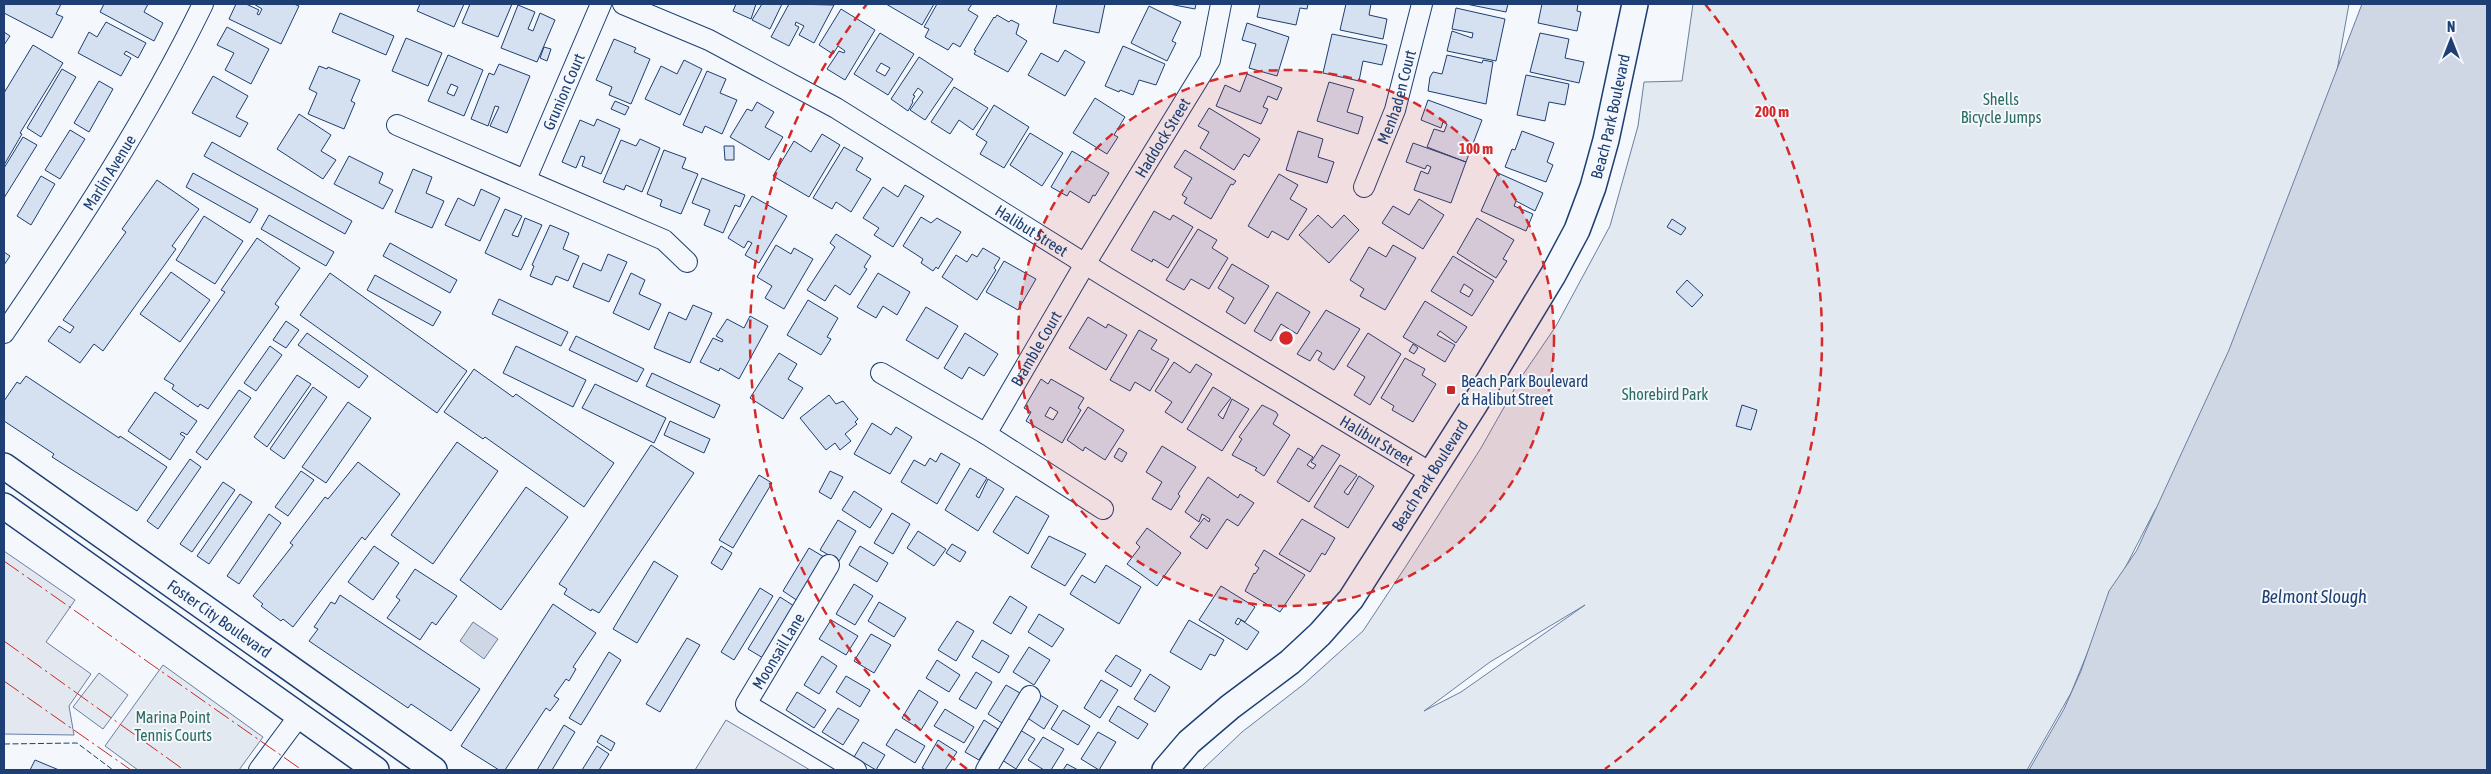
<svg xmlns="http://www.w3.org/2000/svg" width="2491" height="774" font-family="'Asap Condensed',sans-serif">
	<rect width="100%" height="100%" fill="#f4f7fb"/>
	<path fill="#e3e9f0" stroke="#687fa3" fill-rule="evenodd" d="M1693 4H2349L2336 76 2243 389 2155 510 2111 595 2071 693 2027 770H1202L1242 732 1304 684 1363 631 1408 563 1481 448 1520 379 1556 326 1610 226 1638 126 1644 82 1682 81ZM1585 605 1461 692 1424 711 1490 662Z
		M163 665 263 737 239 770H138L105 746Z
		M99 673 128 695 103 729 73 707Z"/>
	<path fill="#e3e8f0" stroke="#687fa3" d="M4 551 75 600 46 642 91 674 69 706 74 735 4 734Z
		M726 720 810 770H695Z"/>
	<path fill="#cfd7e4" stroke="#687fa3" d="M2362 4H2487V770H2029L2064 709 2081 671 2109 591 2137 550 2229 350Z
		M473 622 498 639 484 659 460 641Z"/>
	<path fill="#d5e0f0" stroke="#1d3f73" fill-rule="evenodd" d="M4 4H61L56 14 63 17 52 38 4 13Z
		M104 4H148L144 12 163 23 154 41 100 12Z
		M236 4H246L259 10 257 14 259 15 262 9 254 4H294L299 6 281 44 229 19Z
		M420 4H464L454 27 417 11Z
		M470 4H512L498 37 462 23Z
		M736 4H756L751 19 733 11Z
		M762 4H782L770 29 752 20Z
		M789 4 834 5 814 43 799 35 804 26 796 22 795 25 799 27 789 46 771 37Z
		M886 4H934L922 25Z
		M937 4H972L968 10 978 16 960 47 953 43 948 50 925 37 929 29 924 27Z
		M1057 4H1105L1099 33 1053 23Z
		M1169 4H1196L1195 9Z
		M1260 4H1308L1307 9 1300 8 1296 25 1257 17Z
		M1346 4H1371L1369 15 1387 19 1383 39 1340 30Z
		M1466 4H1508L1506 12Z
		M1542 4H1578L1577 11 1581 12 1577 31 1538 23Z
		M518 5 535 12 528 29 533 31 540 13 555 20 537 62 501 48Z
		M1149 6 1181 22 1172 41 1176 43 1167 61 1131 43Z
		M1456 8 1505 19 1496 61 1447 51 1452 31 1472 38 1473 33 1452 29Z
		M841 9 875 30 845 80 827 69 839 51 844 53 845 51 838 46 833 54 819 45Z
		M340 13 394 36 386 55 332 32Z
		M997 15 1009 22 1011 20 1019 24 1016 34 1027 41 1008 72 974 54 976 51 974 50 994 17 995 18Z
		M106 22 146 43 138 58 126 51 124 54 131 58 121 76 78 53 89 32 97 37Z
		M1247 23 1289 37 1277 76 1249 68 1256 44 1242 40Z
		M227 27 269 49 251 84 225 70 234 53 217 45Z
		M4 32 10 36 4 45Z
		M880 33 914 54 888 95 854 74ZM881 63 890 68 885 76 876 71Z
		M1540 33 1569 39 1565 58 1584 62 1579 83 1530 72Z
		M1332 34 1387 45 1382 65 1363 61 1359 81 1323 73Z
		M406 38 442 53 428 86 392 71Z
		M614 39 636 48 634 52 650 59 631 104 609 95 612 87 596 80Z
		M33 45 63 63 20 133 22 134 4 165V93Z
		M1123 46 1165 64 1156 85 1139 80 1133 95 1120 90 1119 92 1105 86Z
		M544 47 551 49 547 61 540 58Z
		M1065 50 1085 62 1065 96 1028 75 1041 53 1058 62Z
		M448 55 483 70 464 116 428 101ZM451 84 458 87 454 96 447 93Z
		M1447 55 1482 63 1483 60 1493 62 1486 104 1428 91 1430 77 1433 72 1442 74Z
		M919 57 953 79 925 120 910 110 923 92 918 88 913 95 915 96 912 101 913 102 908 111 891 99Z
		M684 60 702 69 680 115 645 99 661 66 677 74Z
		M499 64 530 76 507 133 490 126 499 107 495 106 488 126 471 119 489 73 494 75Z
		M319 66 327 69 328 67 360 80 351 101 355 103 344 129 308 114 317 93 309 89Z
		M62 69 76 77 41 137 27 128Z
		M707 71 726 79 720 93 737 100 722 134 705 126 702 133 683 125Z
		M1247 74 1282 88 1277 100 1268 96 1263 107 1268 109 1261 124 1216 106 1225 85 1240 92Z
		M1526 75 1569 84 1565 105 1549 102 1545 121 1517 115Z
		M213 76 248 96 236 117 248 123 240 137 192 113Z
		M99 81 113 89 89 132 74 123Z
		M1329 82 1354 89 1347 112 1363 117 1358 134 1317 121Z
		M954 87 988 108 973 130 959 120 950 134 931 122Z
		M1095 98 1125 117 1114 135 1118 137 1107 154 1073 133Z
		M1428 100 1482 120 1466 162 1427 147 1434 129 1444 132 1447 124 1443 122 1441 128 1421 120Z
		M615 101 629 107 625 115 611 109Z
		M757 102 774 112 765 127 783 137 769 160 730 137 747 109 752 111Z
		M994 105 1029 127 1004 168 980 154 987 142 976 135Z
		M1209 108 1260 139 1249 157 1244 154 1234 170 1200 148 1209 132 1198 126Z
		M299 114 331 135 321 151 336 160 323 179 277 149Z
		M597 119 620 129 601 174 582 166 585 157 581 156 576 168 562 162 580 120 594 126Z
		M70 130 85 139 60 179 45 170Z
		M1298 131 1323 139 1318 157 1334 162 1327 183 1286 170Z
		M1522 131 1554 143 1547 162 1553 165 1546 182 1505 167 1512 149 1515 150Z
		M1030 133 1063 153 1042 186 1010 165Z
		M822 134 840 145 809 197 773 176 794 141 811 152Z
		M23 137 37 145 4 198V168Z
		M640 139 660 148 642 192 626 185 624 190 603 182 621 140 636 146Z
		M212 142 352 221 345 234 204 156Z
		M1413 143 1466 162 1451 203 1414 190 1421 171 1428 174 1431 167 1427 165 1425 169 1406 162Z
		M724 146H734V160H725Z
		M844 147 863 158 856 170 871 179 851 212 836 202 832 209 813 198Z
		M664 150 686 158 682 168 698 174 681 214 660 206 662 200 647 194Z
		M1185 150 1236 181 1233 185 1231 184 1211 219 1184 203 1187 198 1182 195 1192 178 1174 167Z
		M1072 151 1109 173 1095 196 1093 195 1089 203 1070 191 1067 196 1051 187Z
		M349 156 383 173 379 183 393 190 383 209 334 184Z
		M413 169 432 177 426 193 444 201 432 228 395 212Z
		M193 173 258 209 250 223 186 187Z
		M1498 173 1543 193 1535 211 1516 201 1514 206 1533 214 1526 231 1481 211Z
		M1279 174 1298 185 1290 199 1307 209 1288 240 1272 231 1268 238 1248 226Z
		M41 176 55 184 31 225 17 216Z
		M702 178 745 195 740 207 735 205 723 233 704 225 710 210 692 203Z
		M157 180 199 209 172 246 176 249 103 351 94 344 80 363 48 341 59 326 70 333 74 327 63 320 126 232 122 229Z
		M905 185 924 196 893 247 874 235 879 228 863 218 883 187 898 197Z
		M481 189 500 198 480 241 445 225 458 198 474 206Z
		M752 196 787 216 759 263 745 255 752 243 748 241 744 248 728 238Z
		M1419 199 1444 215 1423 249 1382 223 1393 206 1409 215Z
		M505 209 522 216 512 235 518 237 525 218 542 225 521 270 485 253Z
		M1154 211 1170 220 1173 215 1193 227 1168 268 1153 259 1152 262 1131 250Z
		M269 215 334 252 326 266 261 229Z
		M1318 215 1332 228 1344 215 1359 230 1329 263 1299 235Z
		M204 216 243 241 215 284 176 260Z
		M921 217 931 223 937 218 961 232 938 269 936 267 933 271 921 263 923 259 903 246Z
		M1477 218 1514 240 1503 259 1507 261 1496 278 1457 253Z
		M1672 219 1686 228 1681 235 1667 227Z
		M550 225 569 233 563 249 579 256 568 281 556 276 552 285 530 276 534 266 532 265Z
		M1198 229 1217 240 1212 248 1228 258 1209 289 1191 279 1184 290 1166 280Z
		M836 234 871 256 864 267 867 269 850 295 835 285 825 301 807 290 835 247 830 243Z
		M257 238 300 268 275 304 279 307 208 409 200 404 198 407 172 389 174 385 164 379 225 292 221 290Z
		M390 243 457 280 450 293 383 256Z
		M776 245 791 254 794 248 813 259 784 309 765 298 772 286 757 277Z
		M1393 245 1416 258 1385 310 1360 296 1364 289 1350 280 1369 247 1386 257Z
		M983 248 1000 258 994 268 996 270 977 300 942 277 956 255 967 262 972 254 977 257Z
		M4 252 10 256 4 265Z
		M608 254 627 262 609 302 573 287 583 263 601 271Z
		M1453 256 1494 281 1472 316 1431 291ZM1464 284 1473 290 1469 297 1460 292Z
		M1004 261 1036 279 1018 310 986 292Z
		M1232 264 1269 286 1245 324 1226 312 1234 298 1218 288Z
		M171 272 210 300 180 342 140 314Z
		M330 273 467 371 437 413 300 315Z
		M631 273 645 280 639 294 661 304 649 330 613 313Z
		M878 273 910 292 897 315 883 306 876 318 857 307Z
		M375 275 441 312 433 326 367 290Z
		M1687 280 1703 295 1692 307 1676 292Z
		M1277 292 1310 312 1297 334 1281 324 1271 341 1254 331Z
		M499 299 568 332 561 346 492 314Z
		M808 300 838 318 827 337 831 339 821 355 787 335Z
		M1425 301 1467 327 1456 343 1440 331 1437 335 1455 345 1445 362 1403 337Z
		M693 305 712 313 690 363 654 348 669 312 686 320Z
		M926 307 958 326 938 359 906 340Z
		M1326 310 1360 329 1334 370 1318 360 1322 353 1317 350 1310 361 1297 354Z
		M750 316 768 326 739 379 720 368 719 371 700 362 713 338 722 342 723 340 716 336 727 319 744 328Z
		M1088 317 1106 328 1108 324 1127 335 1106 370 1069 348Z
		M286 321 299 330 286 348 273 340Z
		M1139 330 1157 340 1151 349 1169 359 1150 391 1135 382 1130 391 1110 380Z
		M307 333 368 376 359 388 298 345Z
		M965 333 998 354 984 376 969 367 962 379 944 368Z
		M1368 333 1401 354 1370 405 1354 395 1365 377 1347 366Z
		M576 336 644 369 637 382 569 350Z
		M1413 344 1418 348 1414 354 1409 351Z
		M270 346 282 355 256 391 244 383Z
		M516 346 586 380 573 407 503 373Z
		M779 353 797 364 788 379 803 388 783 419 750 398Z
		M1405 358 1425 369 1422 375 1436 384 1413 422 1392 410 1394 406 1381 398Z
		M1174 362 1190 373 1196 364 1212 374 1182 423 1165 412 1172 402 1155 391Z
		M474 369 513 397 516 394 614 463 584 507 485 437 483 439 444 412Z
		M652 373 720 405 714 418 646 386Z
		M297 375 311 384 267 447 254 437Z
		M26 376 119 438 120 436 167 467 137 511 52 457 54 454 4 421V401L17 382 20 384Z
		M1041 379 1048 384 1051 379 1084 398 1078 408 1081 410 1062 443 1026 421 1031 412 1024 408ZM1050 407 1058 412 1053 420 1045 416Z
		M595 384 666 418 654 443 582 408Z
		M313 387 327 397 284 459 270 449Z
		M1213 387 1231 398 1218 415 1223 419 1232 399 1249 409 1222 451 1187 429Z
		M239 390 251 398 207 460 196 452Z
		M155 392 197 421 187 435 182 432 180 434 185 437 170 460 128 431Z
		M829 395 836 404 843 401 858 419 855 422 857 424 845 434 851 441 840 450 835 443 826 450 800 418Z
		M348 402 371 418 326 483 302 467Z
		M1262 405 1276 412 1278 415 1273 424 1290 435 1264 476 1255 470 1257 468 1232 455 1242 439 1239 437Z
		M1742 405 1757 410 1751 430 1736 426Z
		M1088 407 1124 430 1105 460 1085 447 1083 451 1067 440Z
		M670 421 710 439 704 453 664 435Z
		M872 423 891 435 896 427 912 437 890 474 854 454Z
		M457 442 498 471 433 564 391 535Z
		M651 445 694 473 599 613 592 609 591 611 564 594 567 589 559 584Z
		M1322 445 1340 455 1309 502 1277 482 1298 448 1313 457 1307 465 1313 469 1316 465 1311 462Z
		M1162 446 1196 467 1178 494 1180 496 1171 510 1152 499 1162 482 1146 472Z
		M1119 448 1127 453 1122 462 1114 457Z
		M941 453 960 464 937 504 901 482 914 460 925 466 930 458 936 462Z
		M190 459 201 467 158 529 147 521Z
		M358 462 400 494 365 540 362 537 293 627 283 619 281 621 261 606 263 604 253 596 293 545 290 543 325 497 328 499Z
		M1340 465 1357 475 1344 492 1348 495 1359 476 1374 486 1348 528 1314 507Z
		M970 468 987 478 976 496 979 498 988 479 1004 489 978 531 945 510Z
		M301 471 314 480 288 516 275 507Z
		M830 471 843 477 831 499 819 492Z
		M759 475 772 483 733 548 719 540Z
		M1208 477 1238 498 1240 494 1254 503 1238 526 1227 519 1207 549 1190 537 1204 518 1209 522 1210 519 1202 514 1199 522 1185 512Z
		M223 482 235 490 192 552 180 544Z
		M526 487 568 517 501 610 460 580Z
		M854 491 882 509 870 528 842 510Z
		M240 494 252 502 209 564 197 556Z
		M1016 496 1049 516 1028 554 993 532Z
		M892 513 910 524 893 554 874 543Z
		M269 514 281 523 239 584 227 576Z
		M1302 519 1335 538 1325 555 1322 553 1310 572 1279 554Z
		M838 520 856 531 839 561 820 550Z
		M1147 528 1181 553 1157 586 1127 564 1140 547 1136 543Z
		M918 531 946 549 934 566 907 548Z
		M1049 536 1086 554 1065 586 1031 567Z
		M952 544 966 552 960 562 946 553Z
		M374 546 399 563 373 600 348 582Z
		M721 546 732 553 722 570 711 563Z
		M860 546 888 563 877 582 849 565Z
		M809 548 824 557 798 601 783 591Z
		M1264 550 1305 575 1280 612 1245 591 1254 573 1255 574 1259 568 1255 565Z
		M654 561 678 576 637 643 613 629Z
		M1106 565 1141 587 1119 624 1070 594 1082 575 1095 583Z
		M415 569 457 596 436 625 432 622 420 640 387 618 400 600 396 597Z
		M854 584 873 596 855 625 836 614Z
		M1221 586 1255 607 1245 622 1238 618 1235 623 1238 625 1241 620 1259 632 1247 650 1199 620Z
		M760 588 773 596 734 660 721 652Z
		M340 595 480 689 451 731 411 704 408 708 309 641 318 629 314 627 331 602 335 604Z
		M1010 596 1027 607 1011 634 993 623Z
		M780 597 794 606 763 658 748 649Z
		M879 602 906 618 894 637 868 621Z
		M553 604 596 633 573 667 576 669 569 681 566 679 554 696 559 699 550 711 546 708 505 770H499L461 746Z
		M1039 614 1064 629 1052 647 1028 632Z
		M831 620 858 636 846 655 819 639Z
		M1189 620 1224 640 1215 656 1210 654 1201 670 1170 652Z
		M957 621 974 631 956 661 938 650Z
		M871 634 891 645 874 673 854 661Z
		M687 638 700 645 660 712 646 704Z
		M982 640 1009 656 999 673 972 657Z
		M1029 647 1050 660 1034 685 1013 672Z
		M609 652 621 660 581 725 569 718Z
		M1116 655 1141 670 1131 687 1105 671Z
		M822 656 837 666 819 694 804 685Z
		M937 660 960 675 949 692 926 678Z
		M976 672 992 682 976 709 959 699Z
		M1150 674 1170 687 1155 712 1134 699Z
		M846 676 870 690 860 707 836 692Z
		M1101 680 1118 690 1100 718 1084 708Z
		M1006 685 1020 693 1002 723 988 714Z
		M919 690 938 702 921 730 902 718Z
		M797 692 826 710 814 728 786 710Z
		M1040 695 1058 706 1044 729 1026 717Z
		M1118 706 1148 724 1138 739 1109 721Z
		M838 708 859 720 843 745 822 732Z
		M945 709 974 727 964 743 934 726Z
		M1063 710 1090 726 1078 745 1051 729Z
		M984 720 998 729 979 760 965 752Z
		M564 725 575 732 552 770H537Z
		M896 729 925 746 915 763 886 745Z
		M1020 730 1035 739 1016 769 1002 760Z
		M1098 732 1116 742 1099 770 1081 759Z
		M601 735 615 743 611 751 597 742Z
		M1043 737 1064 749 1051 770H1044L1028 760Z
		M938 740 957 752 945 770H926L922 768Z
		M863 742 885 755 876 770 854 757Z
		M597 746 609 754 599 770H582Z
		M35 760 59 770H30Z
		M1067 764 1078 770H1063Z"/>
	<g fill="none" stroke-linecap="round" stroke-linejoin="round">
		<g stroke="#1d3f73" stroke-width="22">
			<g id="minor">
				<path id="s1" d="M623 4 709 40 836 108 1106 277 1431 473"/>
				<path d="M397 125 664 240 687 262"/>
				<path id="s2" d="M526 179 601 4"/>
				<path id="s3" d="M1364 187 1395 110 1422 4"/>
				<path id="s4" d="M4 333C76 228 147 119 203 4"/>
				<path d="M881 373 986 434 1103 509"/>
				<path id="s5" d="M986 434 1085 264 1210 60 1221 4"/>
				<path d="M829 565 746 704 856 770"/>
				<path d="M259 770 299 716"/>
				<path d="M986 770 1030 696"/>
			</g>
		</g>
		<g stroke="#1d3f73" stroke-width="28">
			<g id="major">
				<path id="s6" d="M4 466 434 770"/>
				<path d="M4 506 376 770"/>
				<path id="s7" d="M1165 770 1189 742 1230 707 1290 662 1320 634 1351 599 1475 404 1553 275 1577 230 1593 187 1606 140 1635 4"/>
			</g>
		</g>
		<use href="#minor" stroke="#f4f7fb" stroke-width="20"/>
		<use href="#major" stroke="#f4f7fb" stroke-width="25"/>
		<path stroke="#1d3f73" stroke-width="1" stroke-dasharray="6 2.5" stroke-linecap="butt" d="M4 744 77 743 113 770"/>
		<path stroke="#c62828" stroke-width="1" stroke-dasharray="18 4 2.5 4" stroke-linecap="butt" d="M4 561 302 770
			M4 641 184 770
			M4 681 131 770"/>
	</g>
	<circle cx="1286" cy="338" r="268" fill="#d62828" fill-opacity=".12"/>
	<g fill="none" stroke="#d62828" stroke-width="2.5" stroke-dasharray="9 6">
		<circle cx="1286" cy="338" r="268"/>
		<path d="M967 769A536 536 0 0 1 867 4M1705 4A536 536 0 0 1 1605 769"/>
	</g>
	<rect fill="#c62828" stroke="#f4f7fb" stroke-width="2" x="1446" y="385" width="10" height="10" rx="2.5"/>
	<g text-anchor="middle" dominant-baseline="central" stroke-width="4" stroke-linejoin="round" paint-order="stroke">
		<g font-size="16" fill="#1d3f73" stroke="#f4f7fb">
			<text stroke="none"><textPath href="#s2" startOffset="95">Grunion Court</textPath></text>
			<text stroke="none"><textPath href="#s3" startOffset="96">Menhaden Court</textPath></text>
			<text stroke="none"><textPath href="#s7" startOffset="805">Beach Park Boulevard</textPath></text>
			<text stroke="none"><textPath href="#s5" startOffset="345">Haddock Street</textPath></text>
			<text stroke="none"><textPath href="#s4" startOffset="192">Marlin Avenue</textPath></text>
			<text stroke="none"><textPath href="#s1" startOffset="468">Halibut Street</textPath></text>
			<text stroke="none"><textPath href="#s5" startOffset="99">Bramble Court</textPath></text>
			<text stroke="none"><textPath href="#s1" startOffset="872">Halibut Street</textPath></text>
			<text stroke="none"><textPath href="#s7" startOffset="400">Beach Park Boulevard</textPath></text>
			<text stroke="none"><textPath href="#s6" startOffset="264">Foster City Boulevard</textPath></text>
			<text transform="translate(778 651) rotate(-59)">Moonsail Lane</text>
		</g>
		<g font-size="16" fill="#2c6c60" stroke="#f4f7fb">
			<text x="2001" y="99">Shells<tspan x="2001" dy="18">Bicycle Jumps</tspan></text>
			<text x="1665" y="394">Shorebird Park</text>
			<text x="173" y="717">Marina Point<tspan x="173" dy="18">Tennis Courts</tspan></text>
		</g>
		<g font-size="16" fill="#1d3f73" stroke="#f4f7fb" text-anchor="start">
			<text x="1461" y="381">Beach Park Boulevard<tspan x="1461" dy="18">&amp; Halibut Street</tspan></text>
		</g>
		<g font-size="18" font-style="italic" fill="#1d3f73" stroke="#f4f7fb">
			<text x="2314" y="596">Belmont Slough</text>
		</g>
	</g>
	<circle cx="1286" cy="338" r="8" fill="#d62828" stroke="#f4f7fb" stroke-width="2.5"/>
	<g font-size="15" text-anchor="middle" font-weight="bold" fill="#d62828" stroke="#f4f7fb" stroke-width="4" stroke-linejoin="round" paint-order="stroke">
		<text x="1772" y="117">200 m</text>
		<text x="1476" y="154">100 m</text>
	</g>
	<rect width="2491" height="774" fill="none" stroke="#1d3f73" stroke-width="10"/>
	<g transform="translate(2451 40)" stroke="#f4f7fb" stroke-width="4" paint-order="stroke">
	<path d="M0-4L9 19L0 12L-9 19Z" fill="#1d3f73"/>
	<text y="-8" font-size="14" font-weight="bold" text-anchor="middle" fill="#1d3f73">N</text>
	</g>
</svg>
